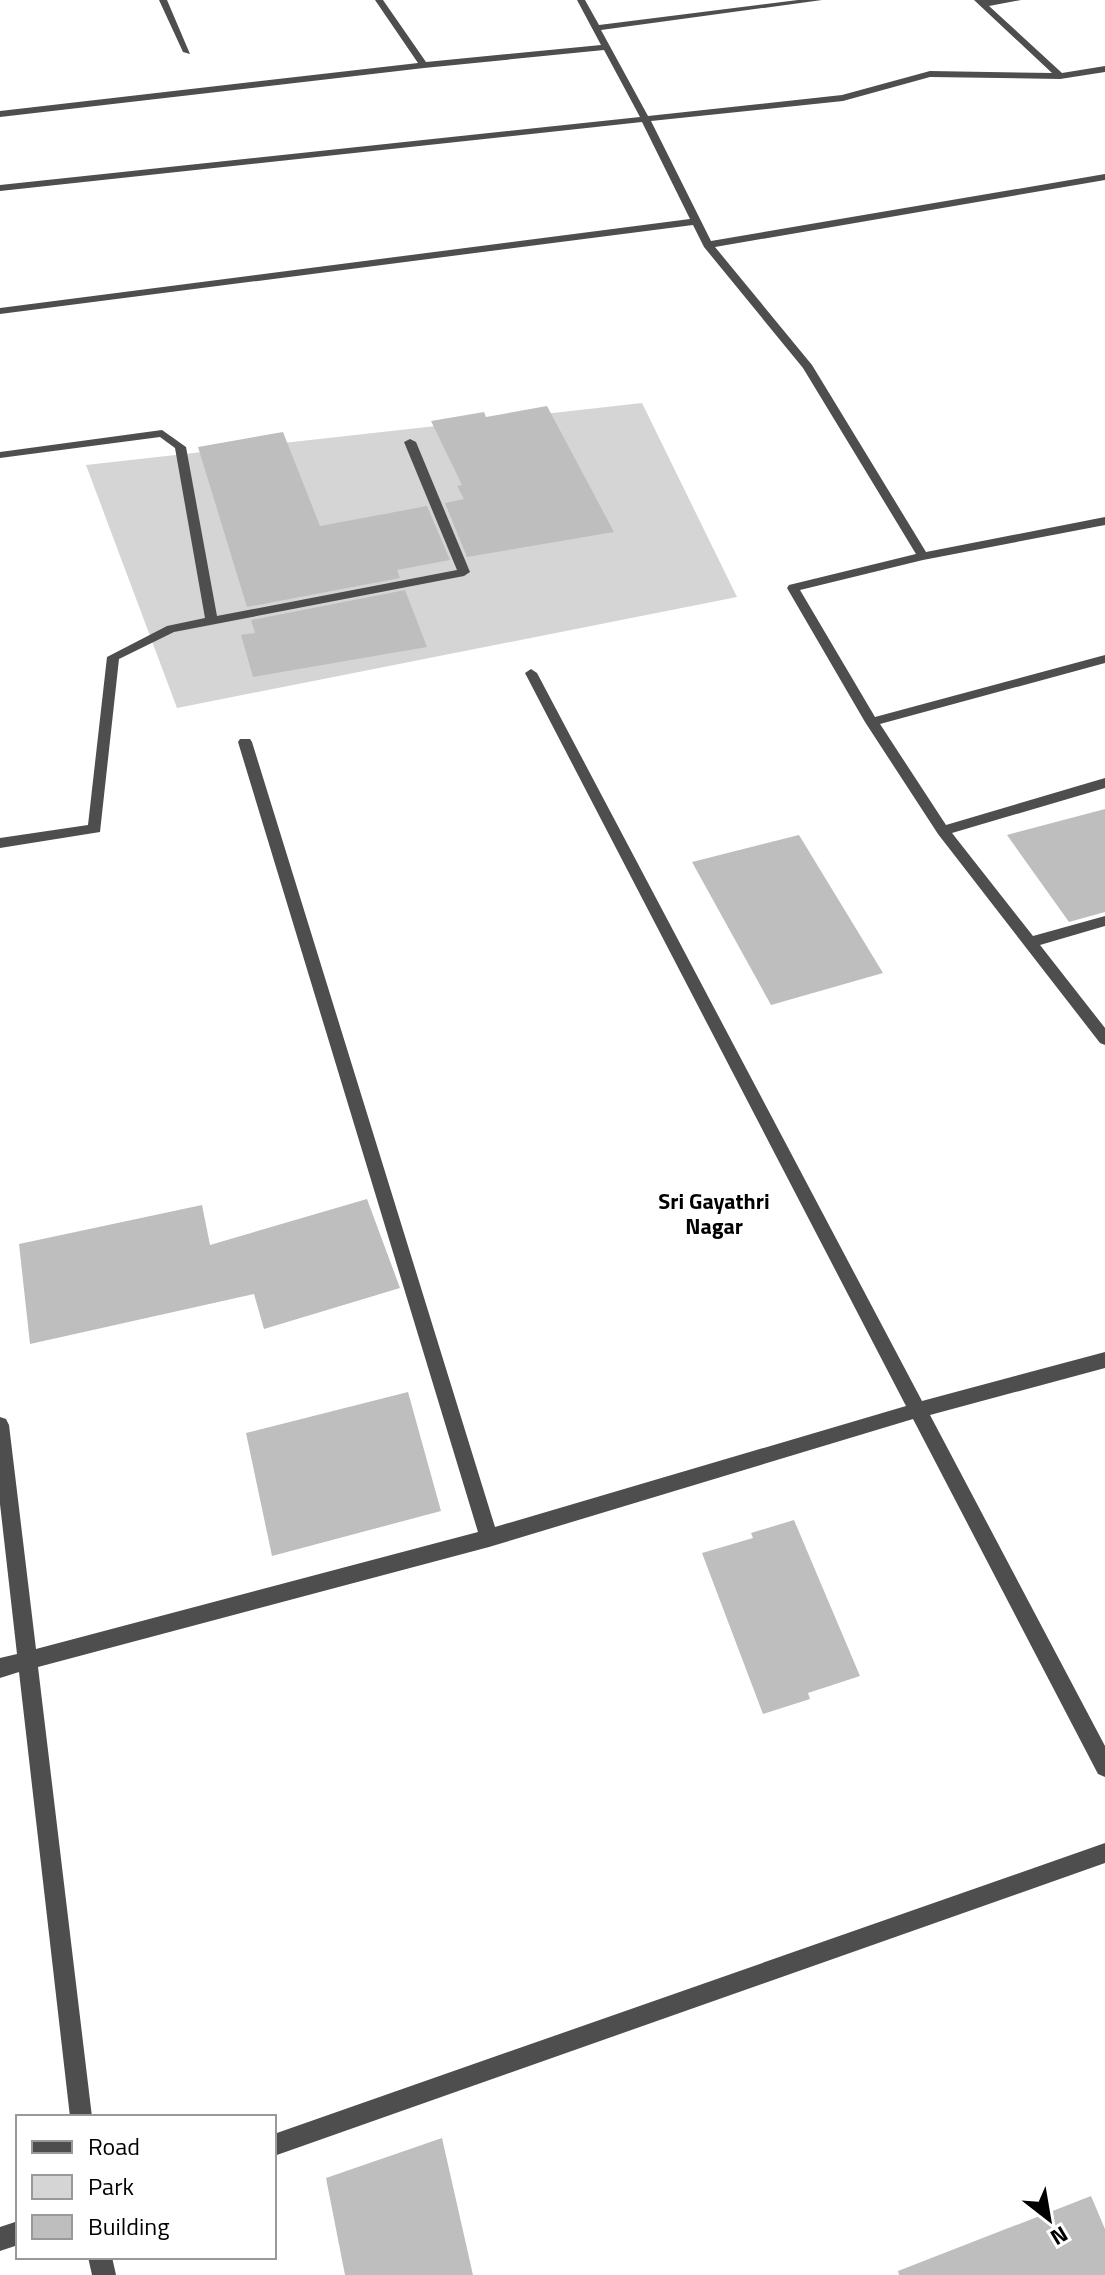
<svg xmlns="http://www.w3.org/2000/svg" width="1105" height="2275" font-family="'Titillium Web',sans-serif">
	<rect width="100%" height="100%" fill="#fff"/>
	<path fill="#d5d5d5" d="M642 403 737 597 177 708 86 465Z"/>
	<path fill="#bebebe" d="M547 406 614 532 467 557 445 503 464 499 457 486 462 485 431 421 484 412 486 417Z
		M283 432 320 526 427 506 450 560 397 570 400 578 247 607 198 447Z
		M405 590 427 647 253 677 241 635 255 633 251 620Z
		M1105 809V912L1069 922 1007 835Z
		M799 835 883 973 771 1005 692 862Z
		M367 1199 400 1288 264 1329 254 1294 30 1344 19 1244 202 1205 210 1245Z
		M408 1392 441 1511 272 1556 246 1433Z
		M794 1520 860 1676 808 1693 810 1699 763 1714 702 1553 753 1538 751 1533Z
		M442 2138 473 2275H345L326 2178Z
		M1091 2196 1105 2229V2275H899L898 2271Z"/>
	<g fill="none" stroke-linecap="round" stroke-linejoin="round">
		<path fill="#4e4e4e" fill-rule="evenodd" d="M159 0H167L190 54 183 52Z
			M375 0H383L426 62 601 45 577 0H585L599 25 798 0H822L601 30 648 116 842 95 930 71 1052 73 974 0H1021L989 6 1062 73 1105 66V72L1060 79 930 77 843 101 651 121 711 241 1105 174V180L715 247 812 365 926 552 1105 517V525L923 560 800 590 875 717 1105 655V663L880 724 946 825 1105 778V788L952 833 1033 936 1105 916V926L1040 945 1105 1028V1045L1100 1043 938 834 865 722 787 588 789 585 916 554 803 368 704 247 693 225 0 314V308L690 219 642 122 0 191V185L640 117 604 50 424 68 0 117V111L418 63Z
			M162 430 186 447 217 616 457 570 404 442 410 439 416 442 470 572 464 576 174 632 119 659 100 832 0 848V838L88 825 107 657 167 626 205 618 175 448 160 437 0 458V452Z
			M531 669 537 673 922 1401 1105 1352V1368L930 1415 1105 1746V1777L1098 1774 913 1419 489 1547 38 1667 92 2117H70L19 1672 0 1678V1658L17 1654 0 1504V1417L6 1419 9 1425 36 1649 478 1532 238 742 240 739H250L252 742 495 1527 906 1406 525 673Z
			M1105 1843V1863L274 2156V2134Z
			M18 2221V2245L0 2251V2227Z
			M88 2257H112L116 2275H92Z"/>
	</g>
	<g text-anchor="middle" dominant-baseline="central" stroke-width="7" stroke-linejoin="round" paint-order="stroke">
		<g font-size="22" font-weight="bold" fill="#000" stroke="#fff">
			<text x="714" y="1201">Sri Gayathri<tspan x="714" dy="25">Nagar</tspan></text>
		</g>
	</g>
	<rect x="16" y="2115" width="260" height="144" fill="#ffffff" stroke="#999999" stroke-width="2"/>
	<rect x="32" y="2141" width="40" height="12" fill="#4e4e4e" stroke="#999999" stroke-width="2"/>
	<text x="88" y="2155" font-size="24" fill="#000000">Road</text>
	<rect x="32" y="2175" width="40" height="24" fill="#d5d5d5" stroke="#999999" stroke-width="2"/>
	<text x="88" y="2195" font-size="24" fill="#000000">Park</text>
	<rect x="32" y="2215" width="40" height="24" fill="#bebebe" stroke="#999999" stroke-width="2"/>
	<text x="88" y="2235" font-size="24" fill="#000000">Building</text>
	<g transform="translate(1049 2219) rotate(149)" stroke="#ffffff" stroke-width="6" paint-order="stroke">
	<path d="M0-6L14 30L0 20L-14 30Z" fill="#000000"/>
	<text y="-12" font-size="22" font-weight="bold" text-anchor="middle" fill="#000000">N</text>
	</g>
</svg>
